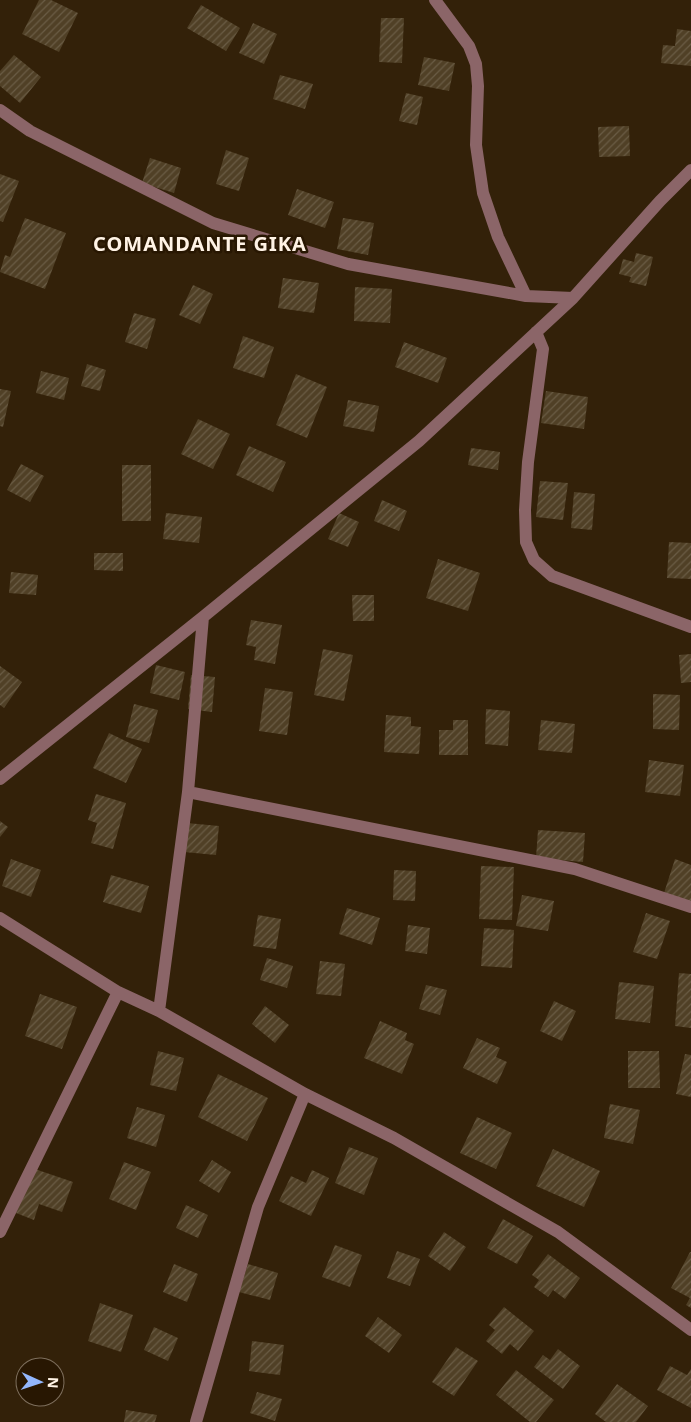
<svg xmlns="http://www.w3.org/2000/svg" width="691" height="1422" font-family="'Noto Sans',sans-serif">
	<defs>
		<pattern id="building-hatch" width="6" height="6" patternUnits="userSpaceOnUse" patternTransform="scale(1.25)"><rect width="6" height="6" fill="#504026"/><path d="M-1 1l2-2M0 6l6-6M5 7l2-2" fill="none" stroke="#6a5c45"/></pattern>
	</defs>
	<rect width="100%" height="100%" fill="#332109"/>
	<path fill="url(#building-hatch)" d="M39 0H51L78 13 59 52 22 34Z
		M201 5 240 28 226 51 187 28Z
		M381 18H404L402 63 379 62Z
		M253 23 277 34 264 64 239 53Z
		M677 29 691 31V66L661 63 663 45 675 46Z
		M14 55 41 77 20 103 0 86V71Z
		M424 57 455 63 449 91 418 85Z
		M280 75 313 84 305 109 273 99Z
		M406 93 423 97 417 125 399 121Z
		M629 126 630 156 599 157 598 127Z
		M226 150 249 158 239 191 216 184Z
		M150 158 181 168 174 193 142 183Z
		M0 174 19 181 3 222 0 221Z
		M297 189 334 202 325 228 288 215Z
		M25 218 66 233 45 289 0 272 5 255 10 257Z
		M343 218 374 223 368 255 337 249Z
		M636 253 653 257 646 286 629 282 631 277 619 274 623 259 634 262Z
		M283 278 319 283 314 313 278 308Z
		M193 285 213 294 200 324 179 315Z
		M355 287 392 289 390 323 354 321Z
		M134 313 156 319 147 349 125 342Z
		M243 336 274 347 264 378 233 368Z
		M404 342 447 358 438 383 395 367Z
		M87 364 106 370 100 391 81 386Z
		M41 371 69 378 64 400 36 393Z
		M296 374 327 387 307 438 276 425Z
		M0 389 11 391 3 427 0 426Z
		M546 391 588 397 584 429 541 423Z
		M348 400 379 406 374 432 343 426Z
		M198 419 230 434 213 469 181 454Z
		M249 446 286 462 273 492 236 475Z
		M471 448 500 452 498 470 468 465Z
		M21 464 44 476 30 502 7 490Z
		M122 465H151V521H122Z
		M540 481 568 483 563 520 536 517Z
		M574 492 595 494 592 530 571 528Z
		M382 500 407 511 399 531 374 521Z
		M166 513 202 517 199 543 163 539Z
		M339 513 359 522 348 547 328 539Z
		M669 542 691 543V579L667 578Z
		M94 553H123V571L94 570Z
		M438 559 480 573 468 611 426 598Z
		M11 572 38 575 36 595 9 593Z
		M352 595H374V621H353Z
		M251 620 282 625 275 664 254 660 256 647 246 645Z
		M323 649 353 655 344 701 314 695Z
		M691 654V682L681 683 679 655Z
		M156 665 185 672 179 700 150 693Z
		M0 666 22 682 4 708 0 705Z
		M191 675 215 677 212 712 188 709Z
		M265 688 293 692 287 735 259 731Z
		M653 694 680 695 679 730 653 729Z
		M134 704 158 710 149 743 126 737Z
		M486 709 510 711 508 746 485 744Z
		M386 715 411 717V726L421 727 419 754 384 752Z
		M453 720H468V755H439V730H453Z
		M541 720 575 724 572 753 538 750Z
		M109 733 142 749 126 783 93 768Z
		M649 760 684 765 680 796 645 792Z
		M96 794 126 803 113 849 91 843 97 823 88 820Z
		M0 821 8 827 0 837Z
		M187 823 219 826 216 855 184 852Z
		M538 830 585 833 583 862 536 858Z
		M11 859 41 870 31 897 2 886Z
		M675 859 691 865V902L664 893Z
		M481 866 514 867 512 920 479 919Z
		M394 870 416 871 415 901 393 900Z
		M111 875 149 886 141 913 103 902Z
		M522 895 554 901 548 931 516 926Z
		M347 908 380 918 372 945 339 934Z
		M646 913 670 921 657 959 633 952Z
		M258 915 281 919 276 949 253 946Z
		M408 925 430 928 427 954 405 951Z
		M484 928 514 930 512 968 481 966Z
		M267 958 293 966 287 988 260 980Z
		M320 961 345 964 341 996 316 994Z
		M679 973 691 974V1028L675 1026Z
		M619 982 654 986 650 1023 615 1019Z
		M426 985 447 990 440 1015 419 1009Z
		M40 994 77 1007 62 1049 25 1036Z
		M554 1001 576 1011 562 1041 540 1031Z
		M265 1006 289 1025 275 1043 252 1024Z
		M380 1021 407 1033 405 1040 414 1044 402 1074 364 1058Z
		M477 1038 500 1048 496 1057 507 1062 497 1084 463 1068Z
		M158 1051 184 1058 176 1091 150 1085Z
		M628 1051H659L660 1088H628Z
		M685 1054 691 1055V1097L676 1094Z
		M218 1074 268 1098 247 1141 198 1117Z
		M610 1104 640 1110 633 1144 604 1138Z
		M137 1107 165 1115 156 1147 127 1138Z
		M477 1117 512 1133 496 1169 460 1153Z
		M349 1147 378 1158 364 1195 335 1183Z
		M553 1149 600 1171 584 1207 536 1186Z
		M212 1160 231 1172 219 1193 199 1181Z
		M124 1162 151 1172 136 1210 109 1199Z
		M32 1168 73 1182 62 1212 39 1204 34 1220 16 1213Z
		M312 1170 329 1178 311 1216 279 1201 291 1176 306 1183Z
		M186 1205 208 1215 198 1238 176 1228Z
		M503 1219 533 1236 517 1264 487 1248Z
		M444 1232 466 1247 450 1271 428 1256Z
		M335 1245 362 1255 350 1287 322 1277Z
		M397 1251 420 1259 410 1286 387 1278Z
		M690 1252H691V1308L686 1305 690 1298 671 1288Z
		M548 1254 580 1278 565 1299 553 1290 548 1297 534 1287 539 1280 532 1275Z
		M174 1264 198 1274 187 1302 163 1292Z
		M248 1264 278 1273 270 1300 239 1292Z
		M100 1303 133 1315 121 1352 88 1341Z
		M504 1307 534 1331 518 1351 510 1344 502 1354 486 1341 495 1330 489 1325Z
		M378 1317 402 1335 389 1353 365 1336Z
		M154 1327 178 1338 168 1361 144 1350Z
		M252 1341 284 1345 280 1375 249 1371Z
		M456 1347 478 1361 454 1396 432 1382Z
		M558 1349 580 1366 563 1389 534 1367 543 1355 550 1360Z
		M670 1366 687 1375 691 1369V1408L657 1390Z
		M516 1370 554 1400 536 1422H530L496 1395Z
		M617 1384 648 1406 636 1422H606L595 1414Z
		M257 1392 282 1399 275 1421 250 1413Z
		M126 1410 157 1415 155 1422H124Z"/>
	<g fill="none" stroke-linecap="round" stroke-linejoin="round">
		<path stroke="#8b6568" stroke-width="12" d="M435 0 469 46 476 64 478 86 476 145 483 193 498 237 526 296
			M0 110 30 131 213 223 348 264 526 296 573 298
			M536 332 543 349 528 462 525 510 526 542 534 560 552 576 691 627
			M0 779 203 617 419 441 573 298 660 201 691 170
			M188 792 575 869 691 907
			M0 918 118 992 159 1011 305 1094 394 1138 558 1232 691 1330
			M159 1011 188 792 203 617
			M0 1232 118 992
			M196 1422 258 1207 305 1094"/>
	</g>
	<g text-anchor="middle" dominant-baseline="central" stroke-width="5" stroke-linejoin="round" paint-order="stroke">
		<g font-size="20" font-weight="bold" letter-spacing="1" fill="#fff3e5" stroke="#281702">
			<text x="200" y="243">COMANDANTE GIKA</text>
		</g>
	</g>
	<g transform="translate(40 1382) rotate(93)"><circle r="24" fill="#281702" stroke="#7e6f5d"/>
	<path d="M0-4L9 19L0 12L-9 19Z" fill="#93b7fd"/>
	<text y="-8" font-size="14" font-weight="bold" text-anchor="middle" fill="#fff3e5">N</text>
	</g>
</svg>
